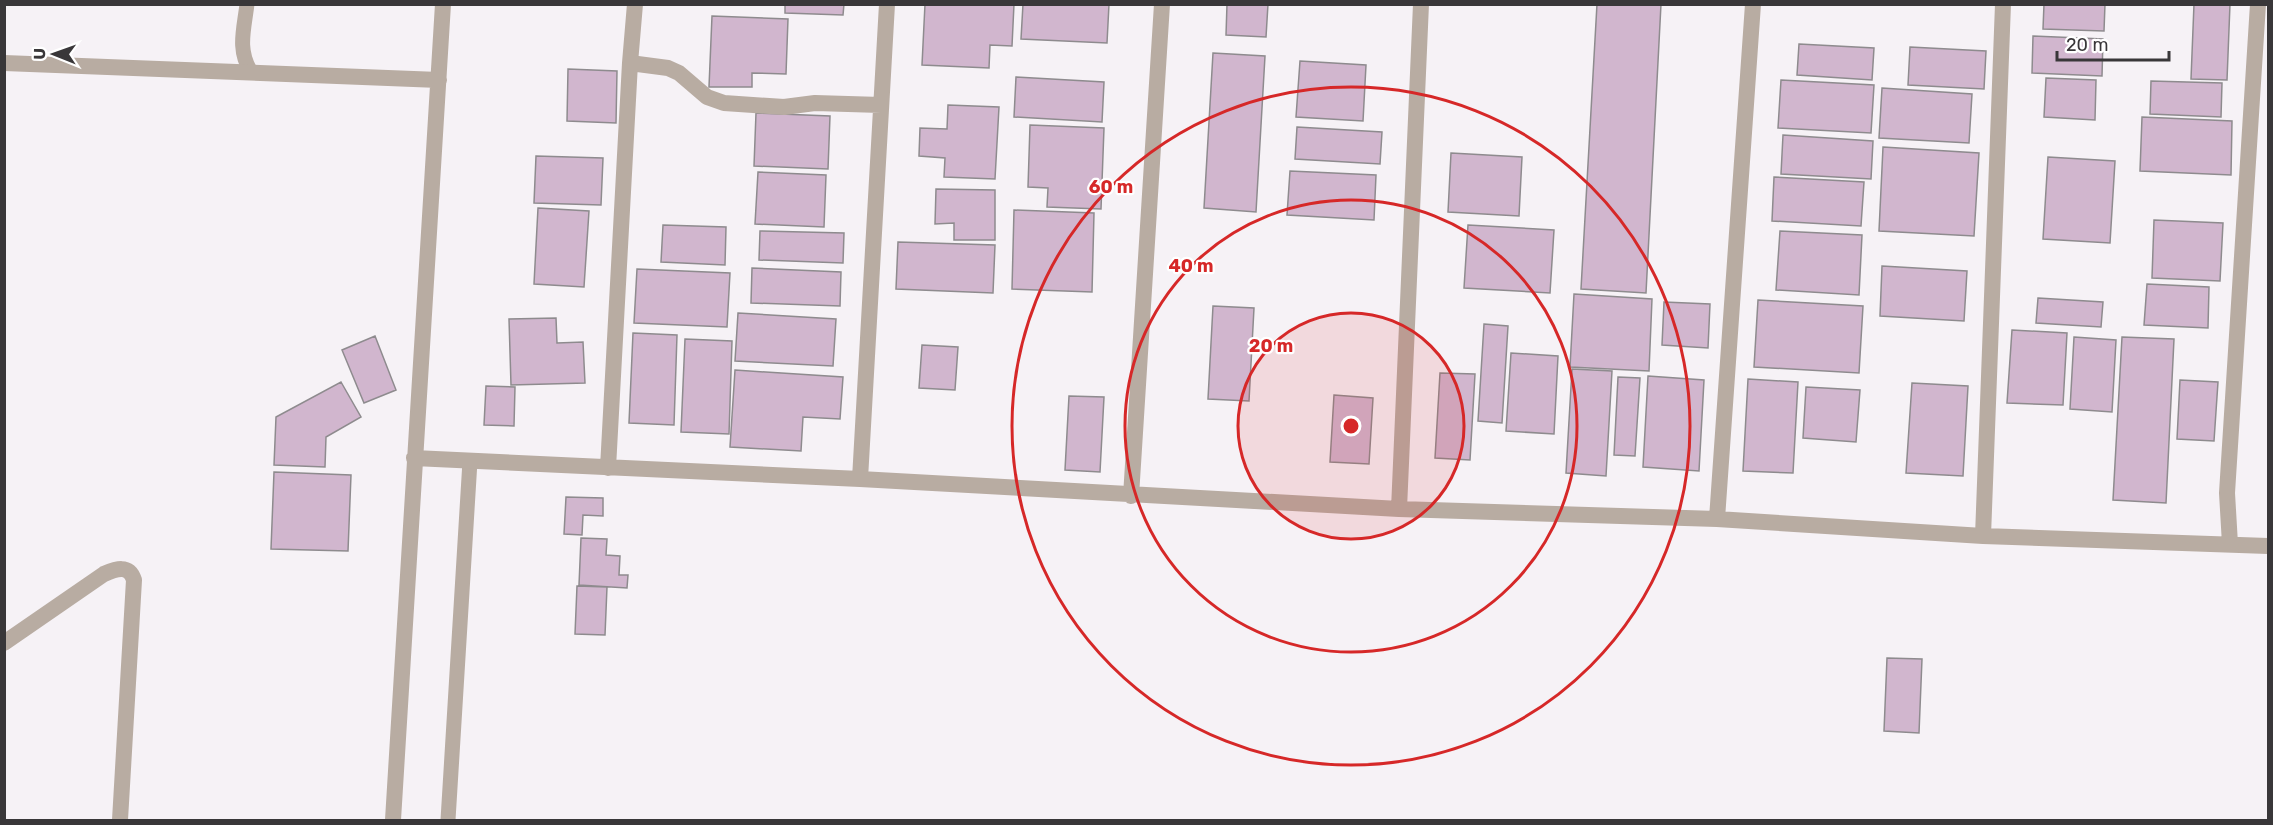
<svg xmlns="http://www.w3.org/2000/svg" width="2273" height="825" font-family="Rubik,sans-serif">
	<rect width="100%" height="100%" fill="#f6f2f6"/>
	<path fill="#d1b6ce" stroke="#8e8b8e" stroke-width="1.5" d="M785 4H844L843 15 785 13Z
		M925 4H1014L1012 46 990 45 989 68 922 65Z
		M1023 4H1109L1107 43 1021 39Z
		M1227 4H1268L1266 37 1226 35Z
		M1597 4H1661L1646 293 1581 289Z
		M2044 4H2105L2104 31 2043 29Z
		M2194 4H2230L2227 80 2191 79Z
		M712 16 788 19 786 74 752 73V87H709Z
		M2033 36 2103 39 2102 76 2032 73Z
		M1799 44 1874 48 1872 80 1797 75Z
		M1910 47 1986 51 1984 89 1908 85Z
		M1213 53 1265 56 1256 212 1204 208Z
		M1300 61 1366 65 1363 121 1296 117Z
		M568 69 617 71 616 123 567 121Z
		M1016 77 1104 82 1102 122 1014 117Z
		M2046 78 2096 80 2095 120 2044 117Z
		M1781 80 1874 85 1871 133 1778 128Z
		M2151 81 2222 83 2221 117 2150 114Z
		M1882 88 1972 94 1969 143 1879 138Z
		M948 105 999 107 995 179 944 177 945 158 919 156 920 128 947 129Z
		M756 113 830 116 828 169 754 166Z
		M2142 117 2232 121 2231 175 2140 171Z
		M1030 125 1104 128 1101 209 1047 207 1048 188 1028 187Z
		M1297 127 1382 132 1380 164 1295 159Z
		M1783 135 1873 141 1871 179 1781 174Z
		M1883 147 1979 153 1974 236 1879 231Z
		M1451 153 1522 157 1519 216 1448 212Z
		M536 156 603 158 601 205 534 203Z
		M2048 157 2115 161 2110 243 2043 239Z
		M1290 171 1376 175 1374 220 1287 215Z
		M758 172 826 175 824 227 755 224Z
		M1774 177 1864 182 1861 226 1772 221Z
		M936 189 995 190V240H954V223L935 224Z
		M538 208 589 211 584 287 534 284Z
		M1014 210 1094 213 1092 292 1012 289Z
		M2154 220 2223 223 2220 281 2152 278Z
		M663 225 726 227 725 265 661 262Z
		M1468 225 1554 230 1550 293 1464 288Z
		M760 231 844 233 843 263 759 260Z
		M1780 231 1862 235 1859 295 1776 290Z
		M898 242 995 245 993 293 896 289Z
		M1882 266 1967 271 1964 321 1880 316Z
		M752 268 841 272 840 306 751 303Z
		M637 269 730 273 727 327 634 323Z
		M2147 284 2209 287 2208 328 2144 325Z
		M1574 294 1652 299 1649 371 1570 367Z
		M2038 298 2103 302 2101 327 2036 323Z
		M1758 300 1863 306 1859 373 1754 367Z
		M1664 302 1710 304 1708 348 1662 345Z
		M1213 306 1254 308 1249 401 1208 399Z
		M738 313 836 319 833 366 735 361Z
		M556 318 557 343 583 342 585 383 511 385 509 319Z
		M1484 324 1508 326 1502 423 1478 421Z
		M2012 330 2067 333 2063 405 2007 403Z
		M633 333 677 335 674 425 629 423Z
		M375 336 396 390 364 403 342 350Z
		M2074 337 2116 340 2112 412 2070 409Z
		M2122 337 2174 339 2166 503 2113 500Z
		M685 339 732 341 729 434 681 432Z
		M922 345 958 347 955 390 919 388Z
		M1511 353 1558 356 1554 434 1506 431Z
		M1572 369 1612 371 1606 476 1566 473Z
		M735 370 843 377 840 419 803 417 801 451 730 447Z
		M1440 373 1475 374 1470 460 1435 458Z
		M1648 376 1704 380 1699 471 1643 467Z
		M1618 377 1640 378 1635 456 1614 455Z
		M1748 379 1798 382 1793 473 1743 471Z
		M2180 380 2218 382 2214 441 2177 439Z
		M341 382 361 417 326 437 325 467 274 465 276 417Z
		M1912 383 1968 386 1963 476 1906 473Z
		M486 386 515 387 514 426 484 425Z
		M1806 387 1860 390 1856 442 1803 438Z
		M1334 395 1373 398 1369 464 1330 462Z
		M1069 396 1104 397 1100 472 1065 470Z
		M274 472 351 475 348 551 271 549Z
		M566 497 603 498V516L583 515 582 535 564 534Z
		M581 538 607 539 606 555 620 556 619 575H628L627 588 579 585Z
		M577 586 607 587 605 635 575 634Z
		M1887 658 1922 659 1919 733 1884 731Z"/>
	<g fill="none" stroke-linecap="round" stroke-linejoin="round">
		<path stroke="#b8aca2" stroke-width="15" d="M247 4C244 30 237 49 251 72
			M448 820 470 461"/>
		<path stroke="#b8aca2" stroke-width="16" d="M4 63 439 80
			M630 63 668 68 679 73 707 97 724 103 784 107 815 103 881 105
			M414 458 860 479 1399 509 1717 519 1983 536 2268 546
			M608 468 630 63 635 4
			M860 479 887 4
			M1131 496 1162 4
			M1399 509 1421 4
			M1717 519 1753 4
			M1983 536 2003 4
			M2230 544 2227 493 2258 4
			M4 643 104 574C116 569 129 564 134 580L120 820
			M393 820 443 4"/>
	</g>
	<circle cx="1351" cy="426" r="113" fill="#d62828" fill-opacity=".12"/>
	<g fill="none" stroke="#d62828" stroke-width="3">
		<circle cx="1351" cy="426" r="113"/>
		<circle cx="1351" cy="426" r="226"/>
		<circle cx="1351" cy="426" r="339"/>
	</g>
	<circle cx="1351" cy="426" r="9" fill="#d62828" stroke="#fff" stroke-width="3"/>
	<g font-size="18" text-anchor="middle" font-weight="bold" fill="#d62828" stroke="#fff" stroke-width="4.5" stroke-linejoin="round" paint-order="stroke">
		<text x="1111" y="193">60 m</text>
		<text x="1191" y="272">40 m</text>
		<text x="1271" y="352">20 m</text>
	</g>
	<rect width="2273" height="825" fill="none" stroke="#393739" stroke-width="12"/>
	<g transform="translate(54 54) rotate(271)" stroke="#ffffff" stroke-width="4.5" paint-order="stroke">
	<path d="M0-4.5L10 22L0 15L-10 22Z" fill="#393739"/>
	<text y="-9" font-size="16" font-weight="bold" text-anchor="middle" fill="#393739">U</text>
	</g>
	<path d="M2057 51v9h112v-9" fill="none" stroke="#393739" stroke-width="3"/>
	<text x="2066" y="51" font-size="18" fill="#393739" stroke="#ffffff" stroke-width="4.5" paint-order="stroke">20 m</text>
</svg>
